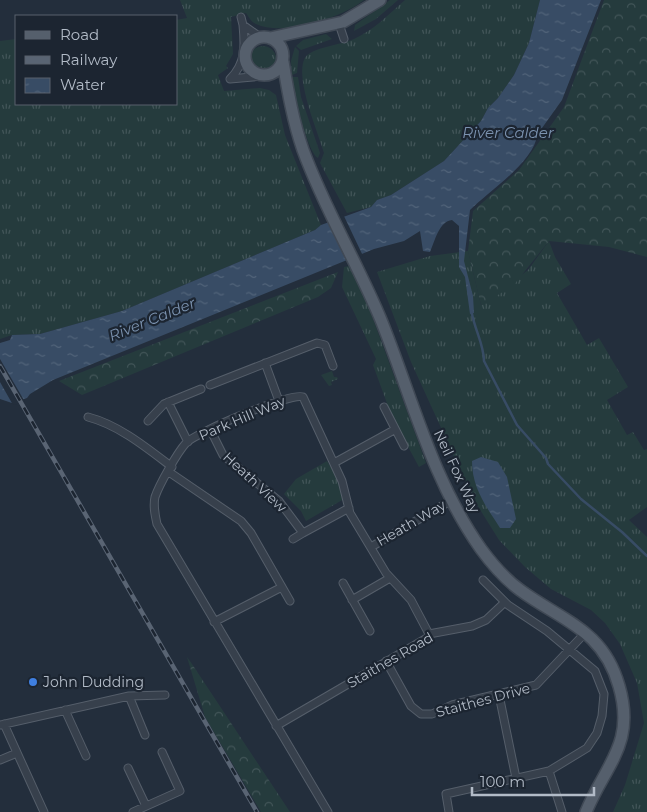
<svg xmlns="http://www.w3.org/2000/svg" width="647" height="812" font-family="Montserrat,sans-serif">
	<defs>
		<pattern id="grass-tufts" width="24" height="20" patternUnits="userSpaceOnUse" patternTransform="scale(1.25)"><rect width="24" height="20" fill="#253b3d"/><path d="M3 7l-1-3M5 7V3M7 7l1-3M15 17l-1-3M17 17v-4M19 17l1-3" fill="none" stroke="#425558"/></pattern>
		<pattern id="forest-crowns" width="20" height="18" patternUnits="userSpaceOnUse" patternTransform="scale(1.25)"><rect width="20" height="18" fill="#253b3d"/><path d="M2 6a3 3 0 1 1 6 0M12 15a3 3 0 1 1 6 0" fill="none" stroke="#425558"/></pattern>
		<pattern id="water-ripples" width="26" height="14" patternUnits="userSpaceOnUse" patternTransform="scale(1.25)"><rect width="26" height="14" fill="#384c65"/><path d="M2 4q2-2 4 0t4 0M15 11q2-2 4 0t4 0" fill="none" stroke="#52647a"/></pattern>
	</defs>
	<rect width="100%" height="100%" fill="#232e3c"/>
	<path fill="url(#grass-tufts)" d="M180 0H364C341 18 284 37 256 24 251 22 249 17 246 13L231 17 233 54 226 66 228 68 218 75 224 91 260 88 269 90 276 95 285 135 321 225 315 230 122 311 40 334 12 335 0 339V41L16 39V104H176V20L187 18Z
		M390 0H398L376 19 354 31 355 25Z
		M405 0H540L529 43 514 75 498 98 488 108 481 121 444 161 391 195 377 200 371 207 347 213 320 163 324 153C318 132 294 77 305 58 311 47 342 45 354 39 374 30 389 14 405 0Z
		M326 34 332 39 301 50 296 46 303 40Z
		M250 59a13 13 0 1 1 26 0a13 13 0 1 1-26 0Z
		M295 47 299 51 297 73 292 75 291 61Z
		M292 77H298L301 97 320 153 318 158C308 153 291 88 292 77Z
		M549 241 555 257 571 284 557 293 587 345 599 338 628 387 607 400 627 435 633 432 644 450 647 449V507L629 520 647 537V812H613L625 785 644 723 637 683 620 644 605 623 591 610 551 589 525 567 499 540 474 500 411 362 377 272 430 256 468 251 481 305 528 270Z
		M349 266 365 297 426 463 419 467 392 417 373 365 376 359 342 287 344 267Z
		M332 371 334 377H337L338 379 331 382 332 385 329 386 321 375Z
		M327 461 341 484 344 499 306 521 301 511 284 494 296 479Z"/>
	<path fill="url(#forest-crowns)" d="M604 0H647V257L609 247 549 241 513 286 481 305 468 251 473 211 519 170 564 107Z
		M338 272 331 288 318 297 82 395 59 381Z
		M187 657 192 664 290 812H261L205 717Z"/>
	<path fill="url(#water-ripples)" d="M540 0H601L562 100 537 135C535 161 488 192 470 210L464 261 473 296 474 313 470 314 465 277 459 267V226L452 220C439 221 435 241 430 252L423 251 420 231 404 241 374 249 53 380 30 394 27 398 12 403 0 399V343L10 340 12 335 40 334 122 311 315 230 321 225 371 207 377 200 391 195 444 161 481 121 488 108 498 98 514 75 529 43Z
		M481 457 498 462 507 477 516 519 510 528H500C486 506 472 488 472 461Z"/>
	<path fill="#232e3c" d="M343 214 363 256 347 262 327 220Z
		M0 359 25 402 13 405 0 382Z"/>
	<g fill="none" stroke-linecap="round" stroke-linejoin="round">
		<path stroke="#384c65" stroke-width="2.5" d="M472 314C475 330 484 345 484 361L517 425 546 458 548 464 581 499 622 532 647 556"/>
		<g stroke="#555e6a" stroke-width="9">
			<path id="minor" d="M241 17 243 25
				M339 24 344 39
				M260 37 243 25C245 46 246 63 230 79L263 76
				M265 363 279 401
				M210 385 317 343 325 345 333 366
				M168 402 188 442
				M384 407 404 446
				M88 417C119 425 147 448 172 467
				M148 421 164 404 201 389
				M210 429 223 455 279 501 303 533 349 508
				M334 463 394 430
				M169 472 241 521 251 533 290 601
				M293 539 303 533
				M371 547 452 500
				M343 583 370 631
				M352 600 390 578
				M214 622 282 587
				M386 661 411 706 421 714H432L452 705 536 685 586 632
				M499 695 516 778
				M129 696 145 735
				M65 710 86 756
				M4 724 44 812
				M0 725 129 696 165 695
				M276 726 427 638 429 634 472 626 486 620 505 602
				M0 760 17 753
				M128 768 146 806
				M549 771 562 812
				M133 812 180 791 162 752
				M328 812 157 524C155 515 153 506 155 497 159 485 177 453 186 443 197 432 291 392 303 397L342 481 350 513 386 573 411 600 429 634
				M449 812 446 794 549 771 587 748 597 733 602 716 604 694 595 671 547 631 508 605 483 580"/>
		</g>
		<g stroke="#404955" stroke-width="14">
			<path id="primary" d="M245 56a19 19 0 1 1 38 0a19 19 0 1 1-38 0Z
				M270 38 343 22 380 0
				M283 62C288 92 293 121 303 150 324 208 357 262 381 320 412 397 432 480 481 549 492 564 505 579 520 590 562 621 603 629 619 686 636 744 605 765 586 812"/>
		</g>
		<use href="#minor" stroke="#37404c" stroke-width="7"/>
		<use href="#primary" stroke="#555f6c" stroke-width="11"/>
		<g stroke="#596473" stroke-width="4.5">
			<path id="rail" d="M0 366 257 812"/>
		</g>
		<use href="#rail" stroke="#1c2531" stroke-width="2.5" stroke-dasharray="8" stroke-linecap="butt"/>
	</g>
	<circle fill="#3f7fe0" stroke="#1c2531" stroke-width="2" cx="33" cy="682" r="5"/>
	<g text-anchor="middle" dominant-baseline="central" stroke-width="4.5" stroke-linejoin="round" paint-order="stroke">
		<g font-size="14" fill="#b2bbc7" stroke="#1c2531">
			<text transform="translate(242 418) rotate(-23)">Park Hill Way</text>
			<text transform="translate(457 471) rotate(65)">Neil Fox Way</text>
			<text transform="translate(255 482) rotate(43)">Heath View</text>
			<text transform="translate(411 523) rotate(-30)">Heath Way</text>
			<text transform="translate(390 660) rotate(-30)">Staithes Road</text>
			<text transform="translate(483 700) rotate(-15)">Staithes Drive</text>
		</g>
		<g font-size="14" fill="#b2bbc7" stroke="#1c2531" text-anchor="start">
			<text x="43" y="682">John Dudding</text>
		</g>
		<g font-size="15" font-style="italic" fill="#7b92af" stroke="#1c2531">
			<text x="508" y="132">River Calder</text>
			<text transform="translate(152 319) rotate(-22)">River Calder</text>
		</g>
	</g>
	<rect x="15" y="15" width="162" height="90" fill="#1c2531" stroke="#58616d"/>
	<rect x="25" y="31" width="25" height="8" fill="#555f6c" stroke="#58616d"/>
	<text x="60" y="40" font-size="15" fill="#b2bbc7">Road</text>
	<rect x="25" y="56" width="25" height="8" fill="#596473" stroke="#58616d"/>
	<text x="60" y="65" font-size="15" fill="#b2bbc7">Railway</text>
	<rect x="25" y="78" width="25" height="15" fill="url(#water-ripples)" stroke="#58616d"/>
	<text x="60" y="90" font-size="15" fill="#b2bbc7">Water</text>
	<path d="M472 787v8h122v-8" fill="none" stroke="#b2bbc7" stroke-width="2.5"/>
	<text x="480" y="787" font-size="15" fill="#b2bbc7" stroke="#1c2531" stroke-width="4" paint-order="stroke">100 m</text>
</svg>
